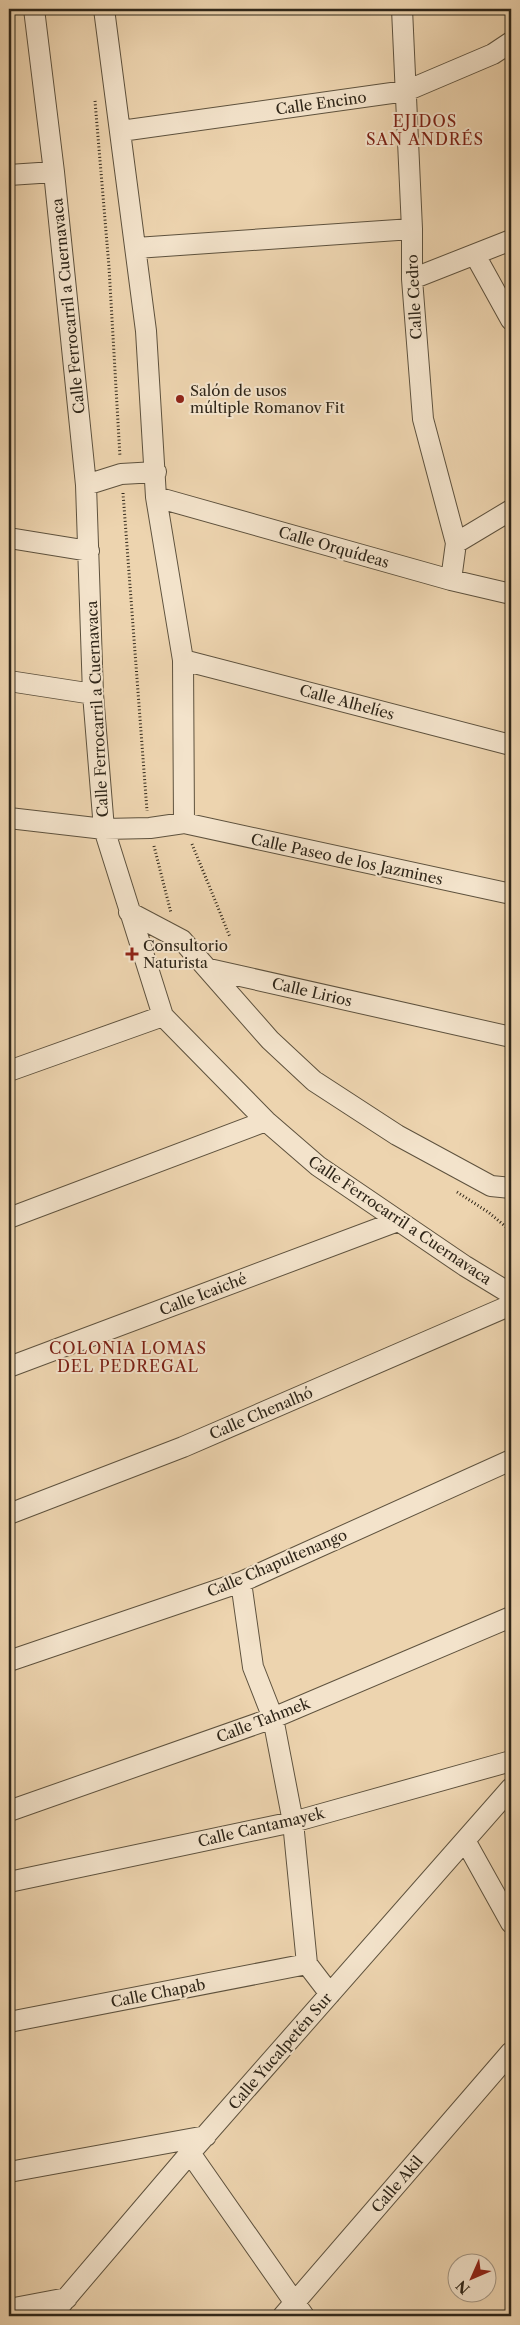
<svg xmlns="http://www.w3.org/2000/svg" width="520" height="2325" font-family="'Libre Caslon Text',serif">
	<rect width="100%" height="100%" fill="#edd4af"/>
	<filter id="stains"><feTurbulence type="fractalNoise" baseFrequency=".004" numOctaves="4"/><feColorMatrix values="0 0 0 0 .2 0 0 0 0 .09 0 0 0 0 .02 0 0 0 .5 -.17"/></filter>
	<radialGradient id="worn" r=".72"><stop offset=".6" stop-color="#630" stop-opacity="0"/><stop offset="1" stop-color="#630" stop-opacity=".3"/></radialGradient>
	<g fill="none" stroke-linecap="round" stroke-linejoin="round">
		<g stroke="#5e523e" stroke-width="22">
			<path id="street" d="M34 9 54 172 86 485 93 694 104 829 163 1016 266 1121 318 1166 465 1266 511 1294
				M104 9 146 331 156 497 183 660 184 823
				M402 9 412 229V279L423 419 456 543 451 580
				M121 131 406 91 493 54 511 42
				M9 175 54 172
				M136 248 412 229
				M475 255 511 320
				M412 279 511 240
				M86 485 121 474 156 472
				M156 497 451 580 511 594
				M9 538 89 551
				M456 543 511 510
				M183 660 511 745
				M9 681 93 694
				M9 818 104 829 150 828 184 823 511 894
				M129 912 182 940 270 1040 314 1081 397 1135 491 1186 511 1188
				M209 969 511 1037
				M9 1071 163 1016
				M9 1218 266 1121
				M9 1367 398 1221
				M9 1514 183 1447 511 1305
				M241 1582 253 1667 273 1718 293 1822 307 1964 330 1994
				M9 1661 241 1582 511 1460
				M9 1811 273 1718 511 1617
				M466 1842 511 1923
				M9 1882 293 1822 511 1761
				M9 2022 307 1964
				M190 2153 304 2316
				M9 2172 206 2136
				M9 2309 67 2298
				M51 2316 190 2153 511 1788
				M283 2316 511 2052"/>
		</g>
		<path stroke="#2f2619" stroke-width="3" stroke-dasharray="1 2.5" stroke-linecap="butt" d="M95 101 109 267 120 457
			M123 493 147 811
			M192 844 230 937
			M154 846 171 913
			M457 1192 488 1212 511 1231"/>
		<use href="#street" stroke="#f3e3cb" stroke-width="20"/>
	</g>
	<g fill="#8f2418" stroke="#f3e3cb" stroke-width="2">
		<circle cx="180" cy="399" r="5"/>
		<path d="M129.5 946.5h5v5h5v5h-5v5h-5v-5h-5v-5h5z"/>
	</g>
	<g text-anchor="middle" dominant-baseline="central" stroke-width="4" stroke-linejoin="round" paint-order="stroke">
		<g font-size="15" fill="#2f2619" stroke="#f3e3cb">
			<text transform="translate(321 103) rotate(-8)">Calle Encino</text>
			<text transform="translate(414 297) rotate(-93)">Calle Cedro</text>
			<text transform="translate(68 306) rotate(-96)">Calle Ferrocarril a Cuernavaca</text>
			<text transform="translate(334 547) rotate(16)">Calle Orquídeas</text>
			<text transform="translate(347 702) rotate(15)">Calle Alhelíes</text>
			<text transform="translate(97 709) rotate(-93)">Calle Ferrocarril a Cuernavaca</text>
			<text transform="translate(347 859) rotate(12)">Calle Paseo de los Jazmines</text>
			<text transform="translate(312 992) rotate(13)">Calle Lirios</text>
			<text transform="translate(400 1220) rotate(34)">Calle Ferrocarril a Cuernavaca</text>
			<text transform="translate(203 1294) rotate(-21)">Calle Icaiché</text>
			<text transform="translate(261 1413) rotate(-23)">Calle Chenalhó</text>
			<text transform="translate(277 1563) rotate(-23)">Calle Chapultenango</text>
			<text transform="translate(263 1720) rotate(-21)">Calle Tahmek</text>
			<text transform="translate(261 1827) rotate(-13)">Calle Cantamayek</text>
			<text transform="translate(158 1993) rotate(-11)">Calle Chapab</text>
			<text transform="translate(280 2051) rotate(-49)">Calle Yucalpetén Sur</text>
			<text transform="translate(397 2184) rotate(-49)">Calle Akil</text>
		</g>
		<g font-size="15" fill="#2f2619" stroke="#f3e3cb" text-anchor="start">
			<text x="190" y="390">Salón de usos<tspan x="190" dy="17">múltiple Romanov Fit</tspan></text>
			<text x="143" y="945">Consultorio<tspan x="143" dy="17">Naturista</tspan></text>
		</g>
		<g font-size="16" letter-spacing="1" fill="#7a1f14" stroke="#f3e3cb">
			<text x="425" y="121">EJIDOS<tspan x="425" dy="18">SAN ANDRÉS</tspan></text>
			<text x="128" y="1348">COLONIA LOMAS<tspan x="128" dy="18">DEL PEDREGAL</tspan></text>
		</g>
	</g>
	<rect width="520" height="2325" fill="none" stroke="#edd4af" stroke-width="30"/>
	<rect x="10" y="10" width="500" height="2305" fill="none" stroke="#2f2619" stroke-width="2.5"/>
	<rect x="15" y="15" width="490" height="2295" fill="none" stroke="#2f2619"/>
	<g transform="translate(472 2278) rotate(225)"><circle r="24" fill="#f3e3cb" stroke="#a59784"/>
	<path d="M0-4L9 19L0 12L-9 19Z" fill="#8f2418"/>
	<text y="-8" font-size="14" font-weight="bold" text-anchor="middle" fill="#2f2619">N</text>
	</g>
	<rect width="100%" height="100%" filter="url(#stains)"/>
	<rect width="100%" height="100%" fill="url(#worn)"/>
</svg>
